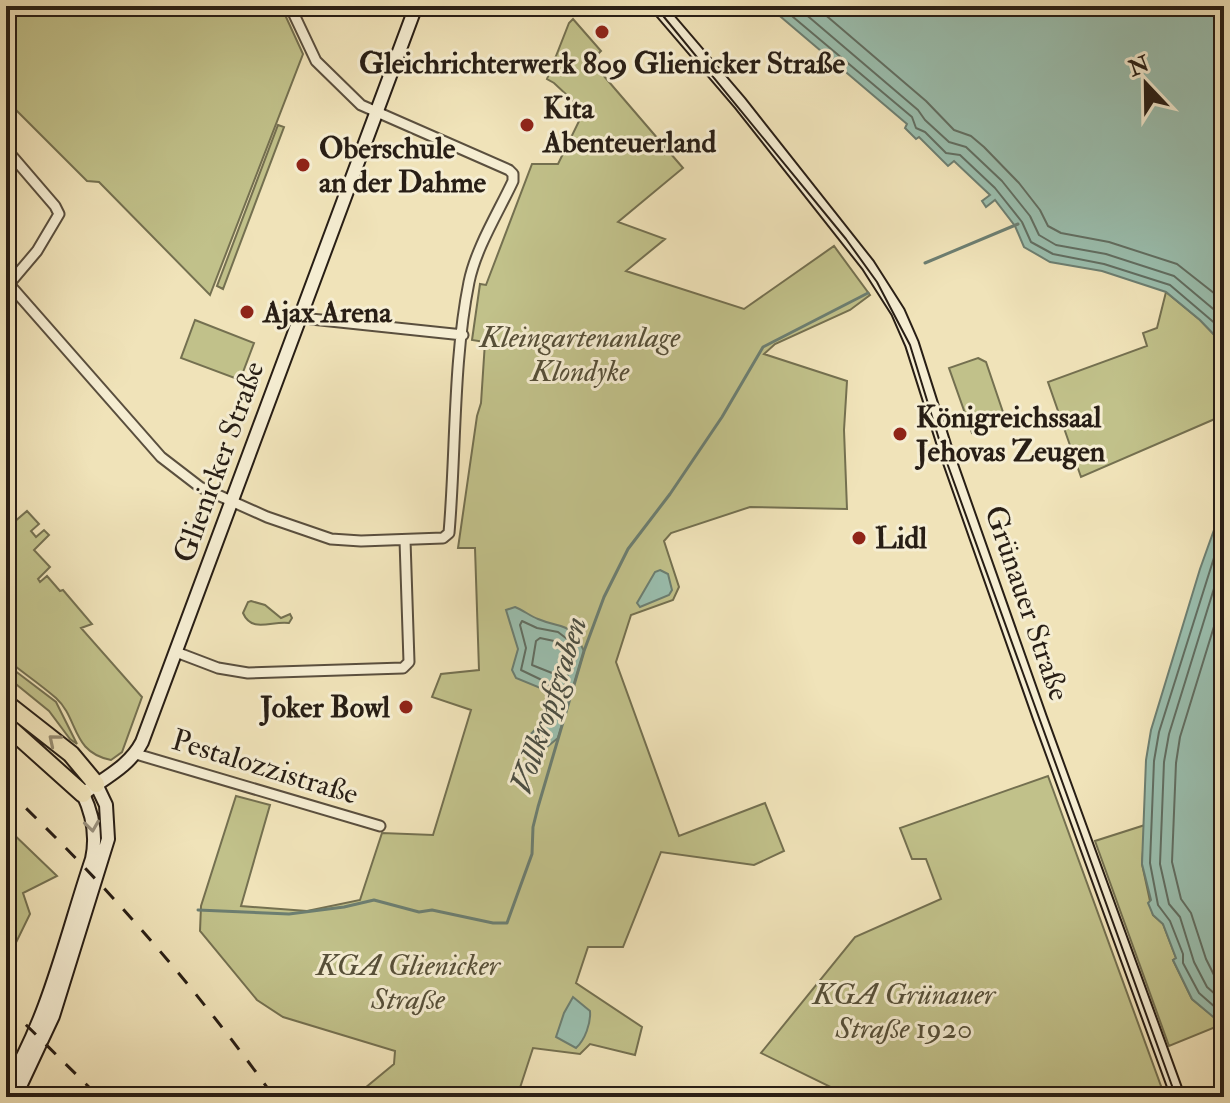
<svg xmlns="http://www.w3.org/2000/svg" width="1230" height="1103" font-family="'IM FELL Double Pica',serif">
	<rect width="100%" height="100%" fill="#f0e3b9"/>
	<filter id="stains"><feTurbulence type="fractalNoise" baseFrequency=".0025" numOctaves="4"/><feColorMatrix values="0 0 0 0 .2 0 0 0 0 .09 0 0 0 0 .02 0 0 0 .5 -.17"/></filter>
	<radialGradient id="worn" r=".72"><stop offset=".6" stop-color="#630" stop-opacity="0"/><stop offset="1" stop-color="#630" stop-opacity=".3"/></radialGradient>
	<path fill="#c1c18a" stroke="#747050" stroke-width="2" d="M6 6H281L303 54 210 295 99 182 87 181 6 100Z
		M573 19 601 51 591 61 683 168 618 222 665 239 626 271 744 309 834 246 870 295 850 310 775 344 764 354 847 381 844 430 847 509 750 507 671 533 664 541 679 587 673 600 631 615 616 662 679 836 765 803 784 851 754 865 661 852 623 947H588L576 983 642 1027 635 1055 590 1044 580 1054 533 1048 517 1097H370L365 1088 394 1064 395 1051 283 1017 257 1000 200 931 201 906 236 796 270 805 241 906 307 911 360 900 382 833 433 835 471 710 432 697 441 674 479 670 475 548H458L477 416 481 403 485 342 472 340 480 284 486 285 532 164H558L584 111 554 83 547 79 569 23Z
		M278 125 284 127 223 289 217 286Z
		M1166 292 1200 320 1224 345V415L1081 477 1048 382 1147 346 1143 333 1157 328Z
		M195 320 254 343 240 380 181 358Z
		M978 358 986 362 1005 418 1001 423 972 433 949 368Z
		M27 511 39 524 31 531 36 537 44 530 49 535 34 550 50 567 38 579 40 582 47 576 60 591 63 590 92 624 81 628 142 697 122 752 111 760C71 752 79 719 56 698 40 684 22 672 6 659V529Z
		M251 601 265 605 281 618 290 614 292 618 289 623C273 620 252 634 243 613L248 602Z
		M6 664 56 702 77 744 70 739 49 711 6 676Z
		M1048 776 1165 1097H851L761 1053 855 937 941 899 926 859H912L900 828Z
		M1145 825 1142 864 1153 915 1163 924 1176 958 1173 960 1192 999 1223 1024 1169 1046 1095 841Z
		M6 827 57 876 23 893 30 914 7 961Z"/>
	<path fill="#9abeae" stroke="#6c7e71" stroke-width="2" d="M768 6H1224V345L1200 320 1166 292 1102 271 1050 262 1024 247 1015 226 995 200 986 207 982 201 990 195 954 161 948 166 919 137 916 139 905 128 907 124Z
		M1224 502V1026L1192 999 1173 960 1176 958 1163 924 1153 915 1148 903 1151 900 1142 864 1146 760 1151 730 1200 569Z
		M660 570 668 574 672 590 669 595 640 607 637 603 655 572Z
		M515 607C523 610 530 616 538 619 564 630 569 620 584 651L558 738 547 747 534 744 530 735 546 718 550 701 543 689 516 678 512 670 518 649 506 610Z
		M573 997 590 1011C591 1023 585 1040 576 1048L556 1037 564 1013Z"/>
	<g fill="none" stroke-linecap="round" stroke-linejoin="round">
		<path stroke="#616e62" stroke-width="2" d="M780 6 912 117 916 128 925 132 946 153 960 155 995 188 1022 222 1031 242 1053 254 1104 264 1170 285 1224 331
			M796 6 918 110 925 120 949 142 966 147 1002 181 1030 216 1039 235 1056 245 1106 254 1174 276 1224 318
			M815 6 926 101 954 130 971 136 984 147 1019 183 1040 210 1048 226 1061 233 1109 242 1177 264 1224 301
			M1224 526 1159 732 1154 761 1150 863 1158 905 1170 921 1183 954V963L1199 993 1224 1015
			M1224 556 1169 734 1164 762 1160 864 1169 904 1180 917 1194 962 1207 987 1224 1002
			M1224 594 1180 737 1176 763 1172 862 1181 899 1191 913 1206 959 1216 979 1224 986
			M522 621 537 628 558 632 571 642 575 652 561 696H556L548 683 521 670 526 648 520 625Z
			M540 638 554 641 564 651 557 675 532 665 536 641Z"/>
		<path stroke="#6c7e71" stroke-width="3" d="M925 263 1018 224
			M198 910 289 914 344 907 374 900 419 912 432 910 493 923H507L532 854 533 827 538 807 584 651 604 597 628 549 670 494 722 417 763 347 868 293"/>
		<g stroke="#5a4f3e" stroke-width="13">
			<path id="street" d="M6 149 55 206 59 214 37 251 9 284 161 457 200 487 267 517 331 539 361 541 443 538 449 533C456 452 453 361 469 282 476 248 498 213 513 181V174L509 170 361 105 316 61 290 6
				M301 314 311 319 463 335
				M176 652 218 668 248 673 403 668 409 662 405 540
				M136 754 380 826"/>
		</g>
		<g stroke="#281e15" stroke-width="16">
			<path id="secondary" d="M657 6 740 103 868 265 898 312 912 344 945 448 1040 718 1178 1097
				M6 1087C49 1017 66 936 92 859 97 836 93 815 83 794 104 778 129 767 142 742L416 6
				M15 1097 53 1016 108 839 106 805 96 784"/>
		</g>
		<g stroke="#281e15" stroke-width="20">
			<path id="highway" d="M6 703 71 754 96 784
				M6 725 83 794"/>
		</g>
		<use href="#street" stroke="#f5edd2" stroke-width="9"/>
		<use href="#secondary" stroke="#f5edd2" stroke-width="12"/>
		<use href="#highway" stroke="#f0e3b9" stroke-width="16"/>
		<path stroke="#281e15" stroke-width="2" d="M655 6 846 239 877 282 910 345 942 449 1176 1097"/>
		<path stroke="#281e15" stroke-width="3" stroke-dasharray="14 14" stroke-linecap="butt" d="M6 789C105 883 194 985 274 1097
			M6 1005 99 1097"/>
	</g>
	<defs><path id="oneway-chevron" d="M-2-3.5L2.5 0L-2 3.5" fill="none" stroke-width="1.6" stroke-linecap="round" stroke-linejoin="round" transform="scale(2)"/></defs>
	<use stroke="#968a6f" href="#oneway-chevron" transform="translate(54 740) rotate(-140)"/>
	<use stroke="#99907d" href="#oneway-chevron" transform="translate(92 826) rotate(82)"/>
	<g fill="#8f2418" stroke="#f5edd2" stroke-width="3">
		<circle cx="602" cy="32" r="8"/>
		<circle cx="527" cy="125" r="8"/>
		<circle cx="303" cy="165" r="8"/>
		<circle cx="247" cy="312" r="8"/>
		<circle cx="900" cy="434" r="8"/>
		<circle cx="859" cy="538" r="8"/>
		<circle cx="406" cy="707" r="8"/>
	</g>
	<g text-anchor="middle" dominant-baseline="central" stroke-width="6" stroke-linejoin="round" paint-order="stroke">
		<g font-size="30" font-weight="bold" fill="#281e15" stroke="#f5edd2" text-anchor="start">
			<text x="602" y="63" text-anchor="middle">Gleichrichterwerk 809 Glienicker Straße</text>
			<text x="543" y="108">Kita<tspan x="543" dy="34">Abenteuerland</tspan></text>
			<text x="319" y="148">Oberschule<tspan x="319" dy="34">an der Dahme</tspan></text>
			<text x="263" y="312">Ajax Arena</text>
			<text x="916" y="417">Königreichssaal<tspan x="916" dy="34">Jehovas Zeugen</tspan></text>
			<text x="875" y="538">Lidl</text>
			<text x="390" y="707" text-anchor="end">Joker Bowl</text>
		</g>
		<g font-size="30" font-style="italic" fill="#564f38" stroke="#f5edd2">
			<text x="580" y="337">Kleingartenanlage<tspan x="580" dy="34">Klondyke</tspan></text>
			<text x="408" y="965">KGA Glienicker<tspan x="408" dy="34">Straße</tspan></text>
			<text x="904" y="994">KGA Grünauer<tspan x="904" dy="34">Straße 1920</tspan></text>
		</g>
		<g font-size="30" fill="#281e15" stroke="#f5edd2">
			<text transform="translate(219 462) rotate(-70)">Glienicker Straße</text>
			<text transform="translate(1027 603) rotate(71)">Grünauer Straße</text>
			<text transform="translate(265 767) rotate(17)">Pestalozzistraße</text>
		</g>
		<g font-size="32" font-style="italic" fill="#4a4e43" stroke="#f5edd2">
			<text transform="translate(549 705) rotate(-72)">Vollkropfgraben</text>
		</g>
	</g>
	<rect width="1230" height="1103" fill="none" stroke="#f0e3b9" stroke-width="32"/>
	<rect x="8" y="8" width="1214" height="1087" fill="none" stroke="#281e15" stroke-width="4"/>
	<rect x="16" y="16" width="1198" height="1071" fill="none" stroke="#281e15" stroke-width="2"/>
	<g transform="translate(1146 84) rotate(338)" stroke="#f5edd2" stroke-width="6" paint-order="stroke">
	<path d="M0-6L14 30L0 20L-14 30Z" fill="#281e15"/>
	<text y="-12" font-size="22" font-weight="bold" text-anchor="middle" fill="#281e15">N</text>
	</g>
	<rect width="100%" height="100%" filter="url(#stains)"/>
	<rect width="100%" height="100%" fill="url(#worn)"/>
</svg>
